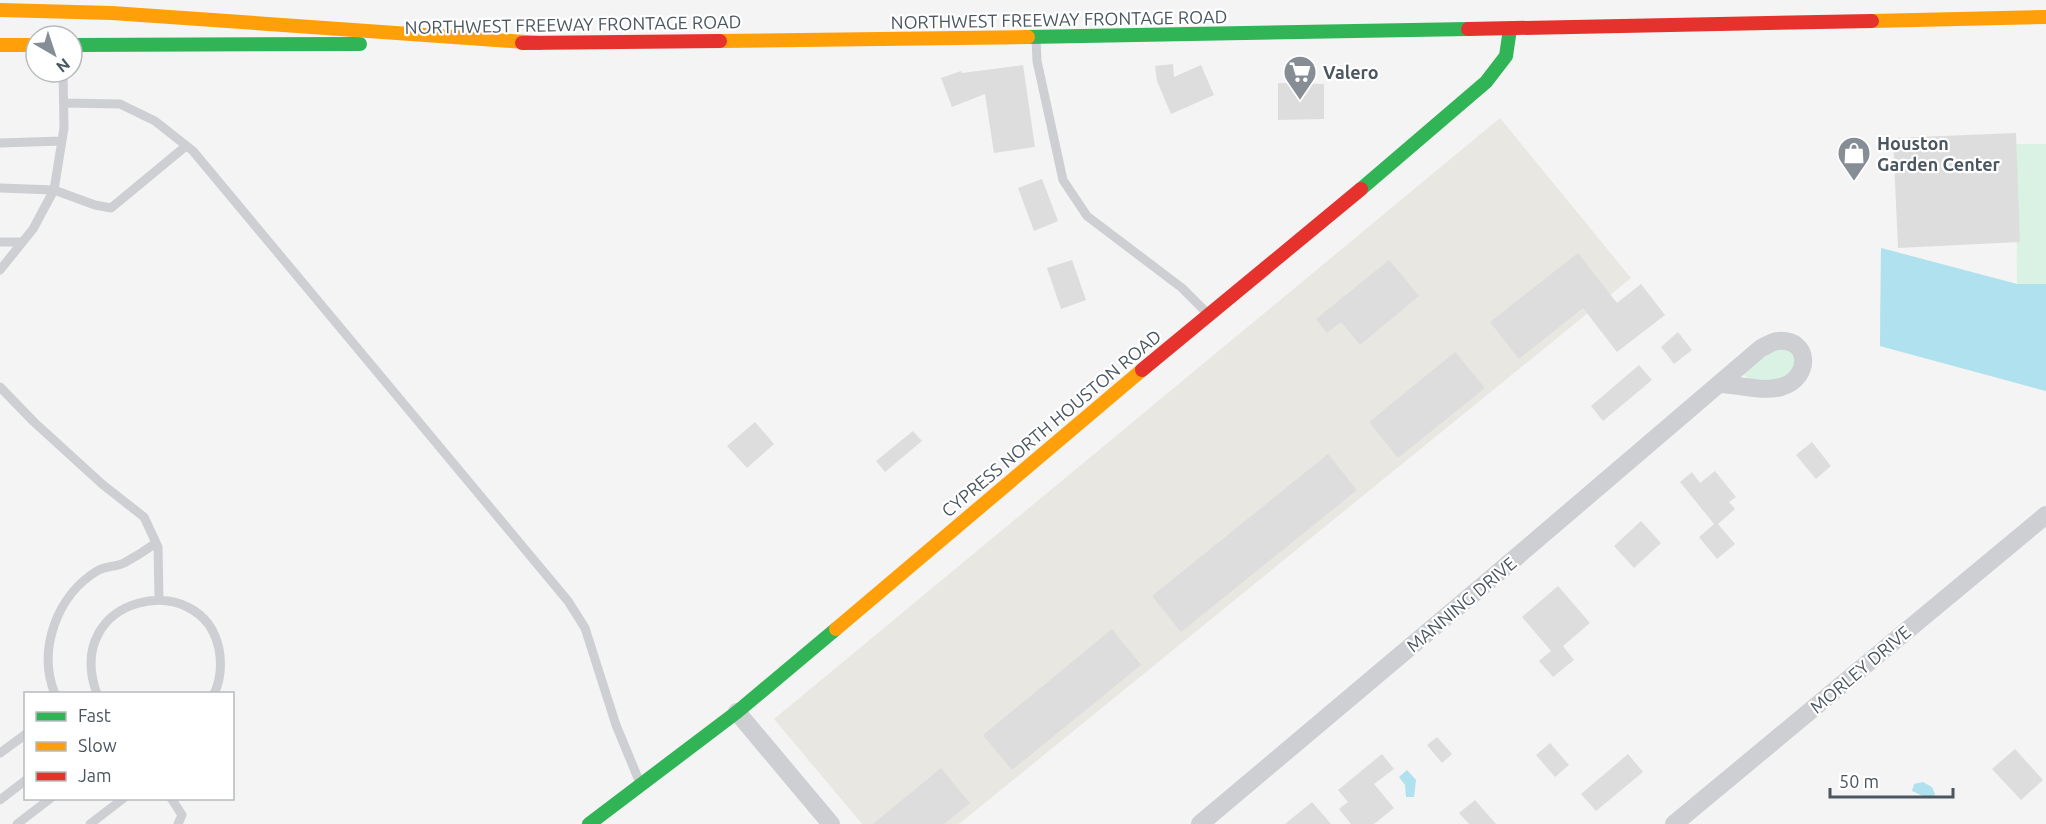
<svg xmlns="http://www.w3.org/2000/svg" width="2046" height="824" font-family="Ubuntu,sans-serif">
	<rect width="100%" height="100%" fill="#f4f4f4"/>
	<path fill="#e8e7e2" d="M1500 118 1631 278 959 824H862L774 719Z"/>
	<path fill="#d9f2e3" d="M2016 144H2046V391L1880 346 1881 248 2017 284Z
		M1778 348C1791 350 1795 353 1796 367L1779 380 1749 379 1744 375C1751 362 1766 354 1778 348Z"/>
	<path fill="#afe1ee" d="M1881 248 2017 284H2046V391L1880 346Z
		M1407 770 1416 780 1414 797H1406L1405 785 1399 777Z
		M1923 782 1932 787 1935 794C1930 801 1919 794 1912 791L1914 784Z"/>
	<path fill="#ddddde" d="M1173 64 1174 77 1201 65 1214 95 1171 114 1157 81 1155 66Z
		M1023 65 1035 147 994 153 985 94 952 107 941 78 961 71 962 73Z
		M1278 83 1324 84V119L1278 120Z
		M2016 133 2020 242 1898 248 1893 138Z
		M1042 179 1058 221 1034 231 1018 188Z
		M1578 253 1617 303 1641 284 1665 315 1617 352 1583 308 1519 359 1490 322Z
		M1072 260 1086 300 1061 309 1047 268Z
		M1389 260 1419 296 1360 345 1341 322 1327 333 1316 319Z
		M1678 332 1692 350 1674 364 1661 347Z
		M1455 352 1485 388 1398 458 1369 422Z
		M1639 365 1652 380 1603 421 1591 406Z
		M755 422 774 444 747 468 727 446Z
		M913 431 922 441 885 472 876 461Z
		M1812 442 1831 466 1816 479 1796 455Z
		M1328 454 1357 490 1181 632 1152 596Z
		M1715 471 1736 497 1729 502 1735 509 1718 524 1735 544 1717 559 1699 537 1714 524 1680 482 1692 472 1700 483Z
		M1641 521 1661 543 1634 568 1614 546Z
		M1558 586 1590 623 1563 646 1574 660 1553 677 1539 661 1551 651 1522 617Z
		M1112 629 1141 665 1012 770 983 735Z
		M1437 737 1452 754 1442 763 1427 745Z
		M1550 743 1569 765 1555 777 1536 755Z
		M2015 749 2043 780 2021 800 1992 769Z
		M1382 754 1394 769 1374 784 1394 808 1374 824H1351L1339 809 1348 802 1338 790Z
		M1628 754 1643 772 1596 811 1581 794Z
		M941 768 970 803 944 824H873Z
		M1475 800 1496 824H1469L1459 813Z
		M1312 802 1331 824H1285Z"/>
	<g fill="none" stroke-linecap="round" stroke-linejoin="round">
		<path stroke="#cdcfd2" stroke-width="9" d="M1036 39 1037 61 1063 180 1087 216 1182 288 1208 314
			M64 103 120 104 155 121 193 151 568 601 585 628 616 725 640 783
			M0 143 62 141
			M0 188 54 190 95 205 111 208 186 146
			M0 242H22
			M0 270 33 229 54 190 64 128 63 72
			M0 387 34 422 102 484 144 517 158 547 159 600
			M55 694C37 650 57 595 97 571 105 566 116 567 124 563 135 557 146 550 156 543
			M97 694C61 595 202 566 219 649 222 665 221 679 214 694
			M0 753 26 734
			M171 798 182 815 178 824
			M0 800 26 780
			M17 824 51 798
			M90 824 124 798"/>
		<path stroke="#cdcfd2" stroke-width="18" d="M737 712 831 824
			M1200 824 1486 583 1761 348C1766 346 1773 341 1778 341 1810 338 1812 378 1781 387 1763 392 1739 385 1721 384
			M1674 824 2046 515"/>
		<path stroke="#30b455" stroke-width="14" d="M1028 37 1468 29
			M72 45 360 44
			M1361 189 1486 82 1506 56 1510 29
			M589 824 737 712 836 629"/>
		<path stroke="#ff9f0a" stroke-width="14" d="M0 10 112 13 540 43
			M1872 21 2046 17
			M720 41 1028 37
			M0 45H36
			M836 629 1142 370"/>
		<path stroke="#e5322d" stroke-width="14" d="M1468 29 1872 21
			M522 43 720 41
			M1142 370 1361 189"/>
	</g>
	<defs>
		<g id="supermarket-pin" transform="scale(1.725)"><path d="M0 17L-7.5 6A9.5 9.5 0 1 1 7.5 6Z" fill="#868d94" stroke="#fff"/><path d="M-6-5.5h2.5l.6 2H6L4.5 2H-2.5L-4.4-4H-6ZM-1.5 3.2a1.3 1.3 0 1 0 .1 0ZM3 3.2a1.3 1.3 0 1 0 .1 0Z" fill="#fff"/></g>
		<g id="shop-pin" transform="scale(1.725)"><path d="M0 17L-7.5 6A9.5 9.5 0 1 1 7.5 6Z" fill="#868d94" stroke="#fff"/><path d="M-5-2.5h2.3a2.7 3.5 0 0 1 5.4 0H5L5.5 6h-11ZM-1.5-2.5h3a1.5 2.3 0 0 0-3 0Z" fill="#fff"/></g>
	</defs>
	<g fill-rule="evenodd">
		<use href="#supermarket-pin" x="1300" y="72"/>
		<use href="#shop-pin" x="1854" y="153"/>
	</g>
	<g text-anchor="middle" dominant-baseline="central" stroke-width="4.5" stroke-linejoin="round" paint-order="stroke">
		<g font-size="18" fill="#4a5660" stroke="#fff">
			<text transform="translate(1059 19) rotate(-1)">NORTHWEST FREEWAY FRONTAGE ROAD</text>
			<text transform="translate(573 24) rotate(-1)">NORTHWEST FREEWAY FRONTAGE ROAD</text>
			<text transform="translate(1051 423) rotate(-40)">CYPRESS NORTH HOUSTON ROAD</text>
			<text transform="translate(1461 604) rotate(-40)">MANNING DRIVE</text>
			<text transform="translate(1860 669) rotate(-40)">MORLEY DRIVE</text>
		</g>
		<g font-size="18" font-weight="bold" fill="#4a5660" stroke="#fff" text-anchor="start">
			<text x="1323" y="72">Valero</text>
			<text x="1877" y="143">Houston<tspan x="1877" dy="21">Garden Center</tspan></text>
		</g>
	</g>
	<rect x="24" y="692" width="210" height="108" fill="#ffffff" stroke="#b7bbbf" stroke-width="1.5"/>
	<rect x="36" y="712" width="30" height="9" fill="#30b455" stroke="#b7bbbf" stroke-width="1.5"/>
	<text x="78" y="722" font-size="18" fill="#4a5660">Fast</text>
	<rect x="36" y="742" width="30" height="9" fill="#ff9f0a" stroke="#b7bbbf" stroke-width="1.5"/>
	<text x="78" y="752" font-size="18" fill="#4a5660">Slow</text>
	<rect x="36" y="772" width="30" height="9" fill="#e5322d" stroke="#b7bbbf" stroke-width="1.5"/>
	<text x="78" y="782" font-size="18" fill="#4a5660">Jam</text>
	<g transform="translate(54 54) rotate(141)"><circle r="28" fill="#ffffff" stroke="#b7bbbf" stroke-width="1.5"/>
	<path d="M0-4.5L10 22L0 15L-10 22Z" fill="#868d94"/>
	<text y="-9" font-size="16" font-weight="bold" text-anchor="middle" fill="#4a5660">N</text>
	</g>
	<path d="M1830 788v9h123v-9" fill="none" stroke="#4a5660" stroke-width="3"/>
	<text x="1839" y="788" font-size="18" fill="#4a5660" stroke="#ffffff" stroke-width="4.5" paint-order="stroke">50 m</text>
</svg>
